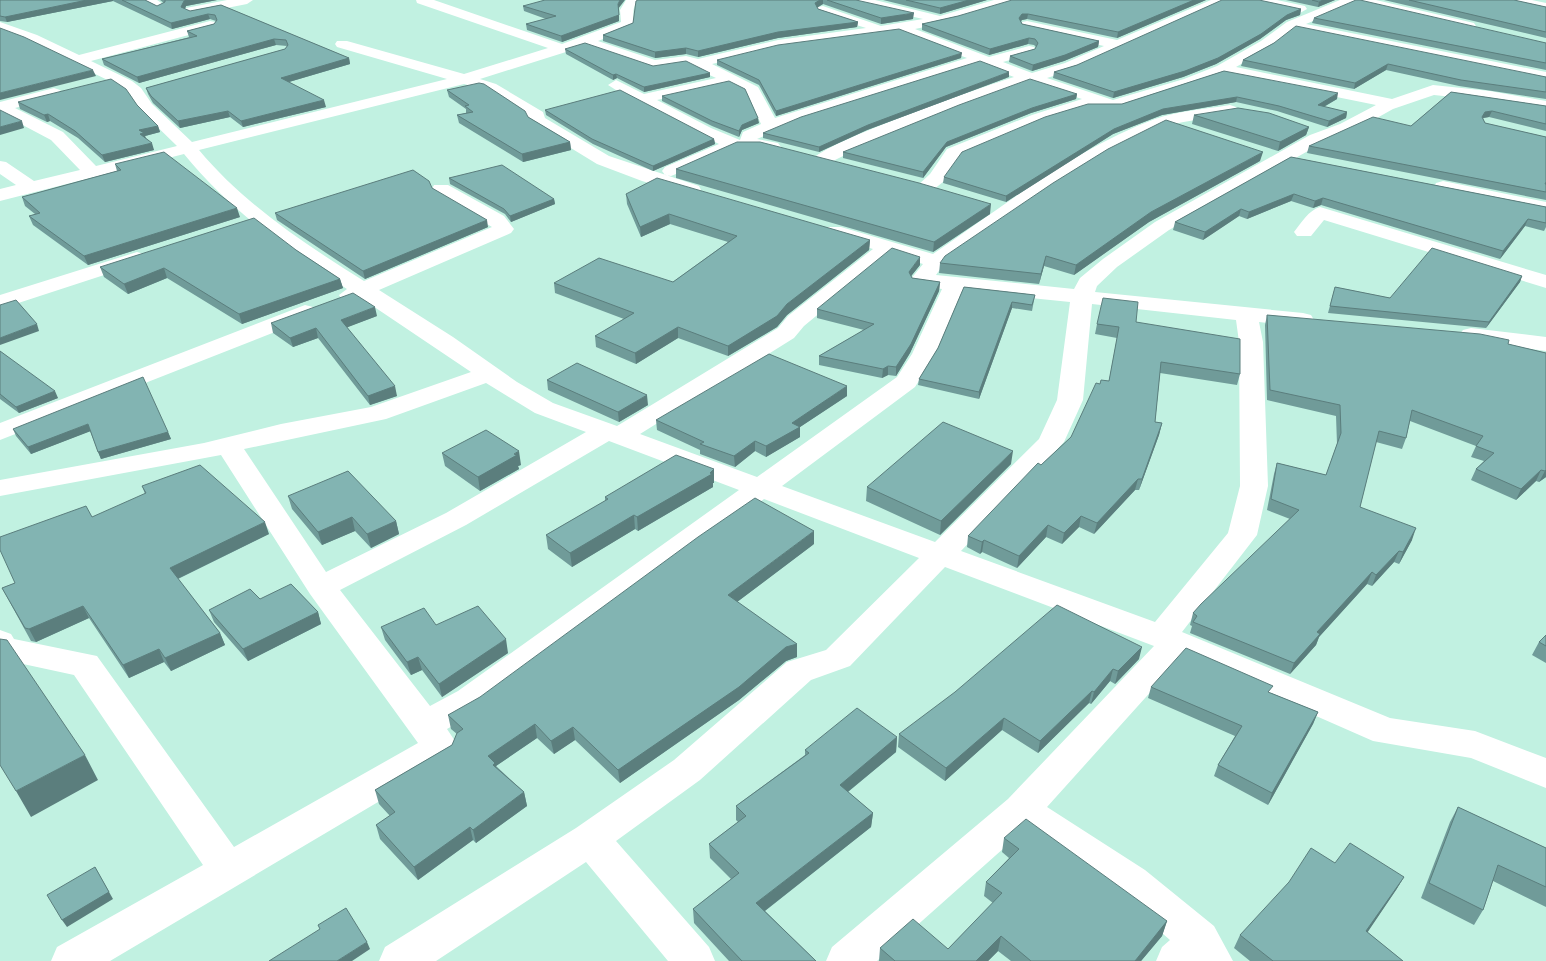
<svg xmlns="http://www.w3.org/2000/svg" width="1546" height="961" font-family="Lato,sans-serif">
	<rect width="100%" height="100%" fill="#c1f1e1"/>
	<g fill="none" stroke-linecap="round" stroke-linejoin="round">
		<path fill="#fff" fill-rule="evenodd" d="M140 0H157L166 6 160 10Z
			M227 0H253L247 4 191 15 184 11 186 8Z
			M416 0H434L562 44 621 22 620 10 626 0H644C642 2 639 3 636 4 631 9 635 21 633 27L598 41 655 60 686 56 698 59 778 40 866 28 818 13 816 10 818 7 823 6 881 26 923 19 853 3 852 0H875L940 16 994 0H1014L1013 3 957 20 915 29 989 57 1029 46 1034 47 1036 50 1034 53 1003 62 1032 73 1065 63 1104 46 1022 28 1020 25 1022 22 1027 21 1117 40 1211 0H1228L1075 69 1047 78 1113 100 1184 79 1217 66 1261 41 1287 22 1340 0H1376L1474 23 1476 26 1469 30 1356 3 1306 24 1546 72V82L1294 30 1271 47 1236 67 1392 99 1433 85 1490 91 1546 101V111L1490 101 1434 95 1393 109 1352 132 1322 143 1169 230 1117 267 1097 286 1095 292 1303 313 1311 315 1314 320 1311 325 1303 327 1259 322 1263 342 1268 486 1257 535 1182 632 1390 718 1475 731 1546 758V788L1471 758 1373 741 1182 657 1047 807 1145 870 1214 926 1233 961H1156L1162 947 1170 940 1117 894 1023 831 877 961H826L832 947 1008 799 1154 646 945 567 850 666 811 680 700 780 616 841 709 947 715 961H668L586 862 436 961H379L385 947 576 828 674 760 787 662 826 650 919 558 764 499 482 709 447 729 459 747 454 757 110 961H51L57 947 203 865 74 675 0 659V630L11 634 14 639 97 656 234 847 418 743 310 594 221 455 0 496V480L204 443 281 424 371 407 471 372 361 298 350 302 342 300 339 295 347 289C287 250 229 210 184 154L0 201V189L16 185 0 174V161L6 162 34 181 80 170 51 140 0 113V102L54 88 60 90 62 93 60 96 15 108 63 132 96 166 177 146 140 110 130 94 122 87 27 41 0 31V22L37 35 79 55 210 21 215 22 217 25 215 28 91 61 132 81 141 88 152 104 192 142 447 79 337 47 335 44 337 41H347L464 74 548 48 417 3ZM899 32 967 58 775 118 758 87 712 64 778 48ZM585 46 654 69 686 64 716 78 644 94 616 80 608 85 635 102 719 144 665 167 662 171 665 175 671 176 733 151H778L781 147 778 143 757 139 800 120 980 64 1014 77C985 86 824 142 812 160L815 164H827L869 143 1029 82 1082 99 1032 115 947 149 930 174 917 186 919 190H933L943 182 960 157 1044 121 1087 108H1120L1223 74 1376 105 1340 124 1310 135 1155 222 1103 259 1080 278 1074 289 936 275 943 265C1009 220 1090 153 1165 127 1187 119 1213 119 1236 113L1238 110 1236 107 1230 105C1206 109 1178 111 1155 119 1074 149 1004 206 933 254L841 227H827L824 231 827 235 873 249 788 316 778 328 617 426 553 403 517 382 453 337 379 290 511 233 514 229 504 216 448 185H434L432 189 434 193 492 227 364 281C305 244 245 205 199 150L464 84 486 90 528 117 530 123 597 164 642 181 685 194H699L701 190 699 186 609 156 545 118 543 112 496 84 480 79ZM729 84 747 93 761 124 743 132 740 140 711 128 657 100ZM891 254 923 264 910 280 913 285 942 289 912 354 897 377 757 477 640 434 794 338 804 326ZM962 291 1070 302 1057 400 1039 439 935 542 782 486 915 387 936 354ZM1092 304 1236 320 1239 342 1240 486 1228 533 1155 622 961 551 1064 442 1083 400ZM486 383 535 413 586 432 446 513 326 572 244 449 386 419ZM609 441 739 490 458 691 430 706 340 590 466 525Z
			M1048 0H1067L1061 4 1049 3Z
			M1254 0H1277L1305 6 1307 9 1300 13 1255 3Z
			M1508 0H1532L1546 3V11L1509 3Z
			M1443 181 1546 202V214L1436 191 1434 187 1436 183Z
			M1320 207 1546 275V288L1324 220 1311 236H1297L1294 232C1301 223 1309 210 1320 207Z
			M137 252 144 254 147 258 144 262 0 309V295Z
			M305 305 313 307 316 312 313 317 0 440V423Z
			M1471 328 1546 337V351L1463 340 1459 335 1463 330Z"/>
	</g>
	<path fill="#709b99" d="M0 0H145L157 6 164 3 160 0H217L186 6 185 9 190 11 221 5 349 58 350 64 289 82 326 107 243 127 230 117 180 128 153 103 148 94 146 88 285 49 287 46 276 45 139 83 104 65 102 59 190 37H189L187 31 214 24 216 21 210 19 172 29 113 1 7 22 0 21Z
		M638 0H856L913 19 881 24 823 4 817 8 818 9 858 22 857 27 778 38 698 57 686 54 655 58 603 41V35L633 23Z
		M883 0H987L940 14Z
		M1062 0H1206L1117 38 1027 19 1022 20 1021 21 1022 24 1099 41 1098 47 1064 61 1032 71 1009 62 1010 56 1035 49 1036 47 1034 45 1028 44 989 55 922 30V24L958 16Z
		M1286 0H1335L1318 7Z
		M1384 0H1514L1546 7V38Z
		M523 6 618 9 619 21 562 42 527 30 526 24 546 19 524 11Z
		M1301 9 1300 15 1286 20 1260 39 1216 64 1183 77 1113 98 1053 78 1054 72 1077 65Z
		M1314 18 1546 43V70L1312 23Z
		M1274 43 1546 77V99L1459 86 1386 70 1354 89 1241 66 1243 60Z
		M565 49 653 66 710 73V77L644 92 617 78 613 80 566 54Z
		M961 58 776 116 759 85 717 65V60Z
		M1224 71 1337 99 1324 107 1347 112 1346 118 1327 127 1277 111 1236 102 1162 115 1113 134 1006 202 943 183 944 177 1122 104Z
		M1009 77 867 130 819 152 763 138V133Z
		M447 90 528 117 570 142 571 150 523 162 459 123 457 115 466 113V109L449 97Z
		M1451 92 1546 106V131L1489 117 1483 118 1485 123 1546 137V200L1307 153 1309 146 1411 126Z
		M1077 94 1076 99 1031 113 946 147 923 178 843 158V152Z
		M662 96 759 123 742 130 739 137 712 126 662 101Z
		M18 102 137 105 158 126 160 132 145 136 146 138 154 150 105 162 78 138 50 121 47 122 20 109Z
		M545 110 714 139 715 144 653 171 593 144 546 115Z
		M1194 115 1309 127 1306 135 1278 151 1192 124Z
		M1291 157 1546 207V227L1544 231 1525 226 1500 259 1321 205 1313 208 1291 201 1247 219 1239 216 1203 240 1173 230 1175 222Z
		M1260 161 1149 222 1074 275 1044 266 1039 284 939 273 940 263Z
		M115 164 240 217 88 265 33 225 29 216 35 214 25 206 22 197 117 171Z
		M676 169 990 214 933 252 676 178Z
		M449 178 554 199 555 204 511 222 505 214 450 184Z
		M432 188 488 227 365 279 277 220 275 213Z
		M626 194 870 240 869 250 787 315 777 327 728 356 678 338 636 364 596 347 595 336 624 319 555 293 554 283 673 282 728 242 670 224 641 237 627 204Z
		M296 250 340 279 343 288 242 324 167 278 128 294 104 277 100 267Z
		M920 265 911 276 912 278 940 282 939 291 910 353 896 376 888 375 882 378 819 365V356L864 330 817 318V309Z
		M1522 276 1520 282 1486 328 1328 313 1335 287 1390 298Z
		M964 287 1035 295 1032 311 1012 308 979 399 918 385 919 379 938 348Z
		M1267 315 1508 344 1546 353V477L1539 482 1536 481 1516 500 1471 480 1476 469 1484 461 1471 457 1476 446 1410 421 1406 438 1402 449 1376 442 1360 507 1412 540 1399 564 1394 562 1372 586 1367 584 1319 637 1316 645 1290 674 1190 633 1192 626 1190 625 1193 613 1290 519 1267 510 1274 474 1277 463 1326 475 1337 444 1336 416 1267 400 1265 325Z
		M377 316 347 327 397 396 370 405 318 338 293 347 273 333 271 323Z
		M1136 322 1240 374 1237 385 1160 373 1155 422 1162 423 1159 435 1139 490H1135L1094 534 1079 527 1062 544 1046 537 1017 568 982 552 980 554 967 547 968 536 1041 465 1071 437 1109 381 1117 338 1095 334 1097 324Z
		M0 351 58 398 19 413 0 399Z
		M547 380 648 405 619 422 548 390Z
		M847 396 800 427V437L766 457 755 451 735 467 700 454V450L657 430 656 420Z
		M13 429 168 432 171 439 101 459 90 431 31 454 16 436Z
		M442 453 521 465 518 466 519 469 480 491 445 466Z
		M1011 464 940 535 866 501 867 487Z
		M714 469V483H713V487L638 531 635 529 572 567 548 549 546 535 605 501V497Z
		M142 486 269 534 178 579 220 633 225 645 171 671 164 662 129 678 89 618 36 642 31 641 2 588 15 583 145 494Z
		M288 496 396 521 399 534 371 548 355 531 322 545 292 509Z
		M814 544 737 602 797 644V657L786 661 739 700 620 783 575 740 554 754 537 738 496 766 524 792 527 806 476 843 473 840 418 880 380 839 376 825 390 816 379 804 375 790 452 745 457 734 451 729 448 715Z
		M209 610 318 612 321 624 248 661 214 622Z
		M436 625 508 653 442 697 422 670 411 675 385 640 381 627Z
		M1546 635V663L1532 655 1539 642Z
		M1139 659 1115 684 1110 681 1091 704 1089 703 1038 753 1002 730 945 781 898 747 899 734Z
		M1151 687 1271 693 1318 712 1313 724 1268 805 1214 776 1218 765 1235 736 1148 698Z
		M897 737 896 752 848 792 873 813 871 827 765 911 816 961H729L694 923 693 909 731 879 710 858 709 844 738 822 736 820V806L805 755V750Z
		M1458 807 1546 848V907L1493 881 1483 910 1474 925 1421 898 1450 822Z
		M1004 838 1167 921 1162 936 1141 961H1011L998 951 988 961H879L880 948 948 949 993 903 984 896 986 882 1009 858 1002 852Z
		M1335 863 1404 877 1396 890 1367 932 1403 961H1250L1234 948 1240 935Z"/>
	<path fill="#5b7e7d" d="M87 0H113V1L7 22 5 17Z
		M187 0H217L186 6 183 13 181 7 184 1Z
		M620 0H625L618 9V4Z
		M820 0H823V4L814 9 815 3Z
		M969 0H987L940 14V8Z
		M1194 0H1206L1117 38 1118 32Z
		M1323 0H1335L1318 7 1319 2Z
		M1301 9 1300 15 1286 20 1260 39 1216 64 1183 77 1113 98 1114 92Z
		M914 13 913 19 881 24V18Z
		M208 14 210 19 172 29 171 23Z
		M1022 14H1028L1027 19 1022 20 1018 24 1019 18Z
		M619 15V21L562 42 561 36Z
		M858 22 857 27 778 38 698 57V51L778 32Z
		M1029 38 1028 44 989 55 990 49Z
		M274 39 276 45 139 83 137 77Z
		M1099 41 1098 47 1064 61 1032 71 1033 65Z
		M686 48V54L655 58V52Z
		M962 53 961 58 776 116V111Z
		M349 58 350 64 282 84 281 78Z
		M1388 64 1386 70 1354 89 1355 83Z
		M93 70 96 76 0 100V93Z
		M1009 72V77L867 130 819 152V147L868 125Z
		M710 73V77L644 92V87Z
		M616 74 617 78 613 80V75Z
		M1338 93 1337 99 1316 111 1318 105Z
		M1077 94 1076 99 1031 113 946 147 923 178V172L947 142 1032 108Z
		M1237 97 1236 102 1162 115 1113 134 1006 202V196L1114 129 1163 109Z
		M324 100 326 107 243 127 241 121Z
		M228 111 230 117 180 128 178 121Z
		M1492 111 1489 117 1483 118 1482 117 1485 112Z
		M1347 112 1346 118 1327 127 1329 121Z
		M48 114 50 121 47 122 44 115Z
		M758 118 759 123 742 130 739 137V131L742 125Z
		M22 121 24 128 0 135V127Z
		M158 126 160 132 145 136 146 140 142 141 139 130Z
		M1309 127 1306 135 1278 151 1280 142Z
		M714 139 715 144 653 171V166Z
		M570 142 571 150 523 162 522 154Z
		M152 143 154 150 105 162 102 155Z
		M1263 152 1260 161 1149 222 1074 275 1076 265 1151 212Z
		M1294 194 1291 201 1247 219 1249 212Z
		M1323 198 1321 205 1313 208 1315 201Z
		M554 199 555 204 511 222 510 216Z
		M991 204 990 214 933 252 934 242Z
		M237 208 240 217 88 265 84 256Z
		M1241 209 1239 216 1203 240 1205 232Z
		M669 214 670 224 641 237 640 227Z
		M1528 219 1525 226 1500 259 1503 251Z
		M487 220 488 227 365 279 363 271Z
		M870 240 869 250 787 315 777 327 728 356V346L787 304Z
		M1046 256 1044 266 1039 284 1041 274Z
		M920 257V265L908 280 909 272Z
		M164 268 167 278 128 294 124 284Z
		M1522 276 1520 282 1486 328 1489 322Z
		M340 279 343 288 242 324 239 314Z
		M940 282 939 291 910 353 896 376V367Z
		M1012 302V308L979 399V392Z
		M375 307 377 316 343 329 341 320Z
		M37 324 39 331 0 345V338Z
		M678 327V338L636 364 635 353Z
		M316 328 318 338 293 347 290 338Z
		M888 366V375L882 378 883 369Z
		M395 386 397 396 370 405 368 396Z
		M847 386V396L800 427V437L766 457V446L792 423Z
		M55 391 58 398 19 413 16 407Z
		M647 395 648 405 619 422 618 412Z
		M1162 423 1159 435 1139 490 1142 479Z
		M88 424 91 431 31 454 28 447Z
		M168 432 171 439 101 459 98 452Z
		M755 441V451L735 467 734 456Z
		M519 451 521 465 518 466 519 469 480 491 478 477Z
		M1013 451 1011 464 940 535 941 521Z
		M714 469V483H713V487L638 531 637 517Z
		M1541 470 1536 481 1516 500 1521 489Z
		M1546 470V477L1539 482 1545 471Z
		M1138 479 1135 490 1094 534 1097 523Z
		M634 515 635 529 572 567 570 553Z
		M1081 516 1079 527 1062 544 1064 533Z
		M352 517 355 531 322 545 318 532Z
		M396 521 399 534 371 548 367 534Z
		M265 522 269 534 175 580 170 568Z
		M1048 525 1046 537 1017 568 1019 556Z
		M1416 528 1412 540 1399 564 1403 552Z
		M814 531V544L729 608 728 595Z
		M984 540 982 552 980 554 982 542Z
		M1399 551 1394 562 1372 586 1376 575Z
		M1372 572 1367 584 1319 637 1316 645 1290 674 1294 663 1317 632Z
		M83 606 89 618 36 642 29 629Z
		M318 612 321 624 248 661 243 649Z
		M220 633 225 645 171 671 165 658Z
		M506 639 508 653 442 697 439 684Z
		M797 644V657L786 661 739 700 620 783 618 770 786 647Z
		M1142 647 1139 659 1115 684 1118 671Z
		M159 649 164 662 129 678 123 665Z
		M418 657 422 670 411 675 407 662Z
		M1113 669 1110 681 1091 704 1094 692Z
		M1092 691 1089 703 1038 753 1040 741Z
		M1318 712 1313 724 1268 805 1272 793Z
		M1004 718 1002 730 945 781 946 768Z
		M535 724 537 738 496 766 498 777 488 756Z
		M573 727 575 740 554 754 551 741Z
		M897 737 896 752 839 799 840 785Z
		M85 755 98 780 31 817 16 791Z
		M524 792 527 806 476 843 473 830Z
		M873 813 871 827 757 917 756 903Z
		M470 827 473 840 418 880 414 867Z
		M95 867 113 899 67 927 62 920Z
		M1404 877 1396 890 1359 945 1366 931Z
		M1167 921 1162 936 1141 961H1135Z
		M1001 936 998 951 988 961H976Z
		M367 942 370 949 352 961H337Z"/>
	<path fill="#82b4b2" stroke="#5b7e7d" d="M0 0H87L5 17 0 16Z
		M122 0H145L157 6 165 2V0H187L184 1 181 7 190 11 221 5 349 58 281 78 324 100 241 121 228 111 178 121 151 96 146 88 285 49 288 45 286 40 274 39 137 77 102 59 197 36 187 31 214 24 217 20 215 15 208 14 171 23Z
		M545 0H620L618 4 619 15 561 36 526 24 556 16 523 6Z
		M638 0H820L815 3 818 9 858 22 778 32 698 51 686 48 655 52 603 35 633 23 636 1Z
		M827 0H856L914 13 881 18Z
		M906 0H969L940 8Z
		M1012 0H1194L1118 32 1028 14H1022L1019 18 1022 24 1099 41 1065 55 1033 65 1010 56 1035 49 1038 43 1035 39 1029 38 990 49 922 24 958 16Z
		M1222 0H1259L1301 9 1287 15 1261 34 1218 58 1185 71 1114 92 1054 72 1077 65Z
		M1312 0H1323L1319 2Z
		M1356 0H1360L1546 43V63L1314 18Z
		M1409 0H1514L1546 7V32Z
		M1296 26 1546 77V92L1461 80 1388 64 1355 83 1243 60 1274 43Z
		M0 28 24 37 93 70 0 93Z
		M899 29 962 53 776 111 759 80 717 60 778 45Z
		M585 43 653 66 686 61 710 73 644 87 616 74 613 75 565 49Z
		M980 61 1009 72 868 125 819 147 763 133 801 117Z
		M1224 71 1338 93 1318 105 1347 112 1329 121 1279 106 1237 97 1163 109 1114 129 1006 196 944 177 962 152 1045 117 1088 104H1122Z
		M111 79 126 89 137 105 158 126 139 130 144 133 140 134 152 143 102 155 75 131 48 114 44 115 18 102Z
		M1030 79 1077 94 1032 108 947 142 923 172 843 152 959 105Z
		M729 81 745 89 758 118 742 125 739 131 712 121 662 96Z
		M479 83 484 84 525 111 528 117 570 142 522 154 457 115 473 112 465 106 469 105 447 90Z
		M620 90 714 139 653 166 592 139 545 110Z
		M1451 92 1546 106V124L1492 111 1485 112 1482 117 1485 123 1546 137V182L1545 184H1546V192L1309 146 1373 117 1411 126Z
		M1238 108 1269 113 1309 127 1280 142 1194 115Z
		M0 110 22 121 0 127Z
		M1166 120 1263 152 1151 212 1076 265 1046 256 1041 274 940 263 945 256 1053 183 1108 149Z
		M737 142H760L919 183 991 204 934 242 676 169Z
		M164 152 237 208 84 256 29 216 40 213 22 197 121 170 115 164Z
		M1291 157 1546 207V223L1528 219 1503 251 1323 198 1315 201 1294 194 1249 212 1241 209 1205 232 1175 222Z
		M502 165 554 199 510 216 504 209 449 178Z
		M413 170 429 181 432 188 487 220 363 271 275 213Z
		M657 178 870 240 787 304 777 316 728 346 678 327 635 353 595 336 634 313 554 283 599 258 673 282 737 236 669 214 640 227 626 194Z
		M254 218 296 250 340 279 239 314 164 268 124 284 100 267Z
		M892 248 920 257 909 272 912 278 940 282 911 344 896 367 888 366 883 369 819 356 874 324 817 309Z
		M1432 248 1522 276 1489 322 1330 306 1335 287 1390 298Z
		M964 287 1035 295 1032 305 1012 302 979 392 919 379 938 348Z
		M353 293 375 307 341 320 395 386 368 396 316 328 290 338 271 323Z
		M1103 298 1138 302 1136 322 1240 339V374L1161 362 1155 422 1162 423 1142 479H1138L1097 523 1081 516 1064 533 1048 525 1019 556 984 540 982 542 968 536 1038 463 1041 465 1071 437 1096 383 1100 384 1101 380 1109 381 1119 327 1097 324Z
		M16 300 37 324 0 338V305Z
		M1267 315 1480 334 1509 340 1508 344 1546 353V470L1545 471 1541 470 1521 489 1476 469 1494 453 1476 446 1483 436 1412 410 1406 438 1379 431 1360 507 1416 528 1403 552 1399 551 1376 575 1372 572 1317 632 1320 634 1294 663 1193 622 1197 616 1193 613 1201 604 1299 510 1271 499 1277 463 1326 475 1341 433 1340 405 1270 390Z
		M0 351 55 391 16 407 0 394Z
		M769 354 847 386 792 423 800 427 766 446 755 441 734 456 700 444 704 442 656 420Z
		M577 363 647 395 618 412 547 380Z
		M143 377 168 432 98 452 88 424 28 447 13 429Z
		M943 422 1013 451 941 521 867 487Z
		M486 430 519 451 514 454 517 455 478 477 442 453Z
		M676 455 714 469 710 473 712 474 637 517 634 515 570 553 546 535 608 499 605 497Z
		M200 465 265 522 170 568 220 633 165 658 159 649 123 665 83 606 29 629 25 628 2 588 15 583 0 550V537L86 506 92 517 146 493 142 486Z
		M348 471 396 521 367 534 352 517 318 532 288 496Z
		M755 498 814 531 728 595 797 644 786 647 739 687 618 770 573 727 551 741 535 724 488 756 495 763 493 765 524 792 473 830 470 827 414 867 376 825 395 812 375 790 452 745 457 733 463 729 448 715 480 697 698 537Z
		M291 584 318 612 243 649 209 610 250 589 260 599Z
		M1057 605 1142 647 1118 671 1113 669 1094 692 1092 691 1040 741 1004 718 946 768 899 734 955 692Z
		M478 606 506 639 439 684 418 657 407 662 381 627 424 608 436 625Z
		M1546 635V646L1539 642Z
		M0 639 7 640 85 755 16 791 0 765Z
		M1186 648 1273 686 1268 692 1318 712 1272 793 1218 765 1242 726 1151 687Z
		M857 708 897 737 840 785 873 813 756 903 816 961H742L693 909 739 873 709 844 746 816 736 806 809 753 805 750Z
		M1458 807 1546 848V887L1498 865 1483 910 1429 883Z
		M1026 819 1167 921 1135 961H1031L1001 936 976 961H895L880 948 913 919 948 949 1002 893 986 882 1019 849 1004 838Z
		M1350 843 1404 877 1366 931 1403 961H1273L1240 935 1289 882 1311 848 1335 863Z
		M95 867 109 892 62 920 47 895Z
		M346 908 367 942 337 961H269L320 929 318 925Z"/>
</svg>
